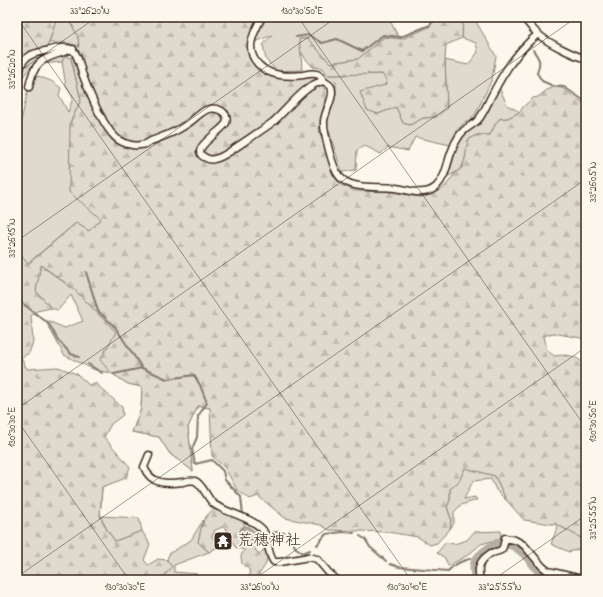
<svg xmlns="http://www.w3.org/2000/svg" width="603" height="597" font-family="'Indie Flower','Klee One',sans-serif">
	<defs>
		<pattern id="forest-firs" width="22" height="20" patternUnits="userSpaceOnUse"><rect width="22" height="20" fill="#dfd9ce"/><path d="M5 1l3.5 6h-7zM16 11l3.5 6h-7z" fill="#c0bab0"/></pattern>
		<pattern id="water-waves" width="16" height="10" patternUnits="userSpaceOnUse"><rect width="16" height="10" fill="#b6aea2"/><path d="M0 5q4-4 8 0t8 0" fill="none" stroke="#958e83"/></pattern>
	</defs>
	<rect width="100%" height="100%" fill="#fbf7ec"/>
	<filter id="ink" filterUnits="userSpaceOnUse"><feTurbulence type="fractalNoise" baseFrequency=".025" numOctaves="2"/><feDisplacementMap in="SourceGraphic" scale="8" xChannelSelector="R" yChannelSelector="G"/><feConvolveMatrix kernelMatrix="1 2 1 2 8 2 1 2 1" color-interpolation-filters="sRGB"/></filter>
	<g filter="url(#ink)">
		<path fill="#dfd9ce" stroke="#8d8276" d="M264 17H388L397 34 402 39 384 37 358 59 330 63 308 39H300L301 54 302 70 277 71 266 60 263 45 272 35 248 45 252 28Z
			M463 17H476L475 20 496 56 492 79 475 115 467 120 457 130 450 145 415 137 408 151 388 147 381 154 365 146 357 150 356 170 342 172 327 125 329 112 336 94V82L327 75 382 74 387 80 385 85 378 114 396 107 403 123 410 125 423 118 436 117 447 108 445 60 468 65 478 52 476 43 462 38Z
			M69 19 78 36 79 46 67 43H49L56 20Z
			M65 56 71 58 81 100 70 123 101 219 89 231 76 223 27 264 17 250V129L20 126 29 84 38 76 51 81 61 88 59 95 68 112 73 98 66 86 62 62Z
			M499 87 507 105 520 112 508 118 499 119 495 125 490 135H477L468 140C465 158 467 169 448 176L458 143 466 133 483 119Z
			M40 265 75 290 116 332 210 408 198 406 188 427 193 471 170 454 159 437 132 432 141 409 142 387 128 384 111 373 95 370 64 355 45 320 65 328 83 321 71 295 58 310 51 308 36 291Z
			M465 468 495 476 507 501 496 490 491 479 473 481 464 499 475 497 477 500 461 505 454 512V523L450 529 451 519 447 507 450 500V489L459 481Z
			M102 487 100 516 139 518 142 531 115 541 107 530 100 516Z
			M203 520 198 542 209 552 174 565V572L197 574 183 580H160L172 567 167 560 169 554 191 540Z
			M558 525 583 539H586V551L579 549 569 552 551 544Z
			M501 531 500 539 481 544 468 555 448 566 445 558 437 553 446 542 454 544 467 540 474 532Z"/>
		<path fill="url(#forest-firs)" stroke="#8d8276" d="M17 17H264L252 28 248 45 251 58 261 69 318 78 325 90V100L319 130 330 164 335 178 341 185 355 191H384L421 197 442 189 448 183 455 173 462 168 465 159 468 140 477 135H490L495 125 499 119 508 118 520 112 523 107 533 98 538 97 547 90 555 87 562 88 586 105V339L553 333 544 336 547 350 554 356C569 354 574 355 586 365V539H583L558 525 524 520 507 501 495 476 465 468 459 481 450 489V500L447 507 451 519 450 529 437 543 430 545 418 537 388 532 329 530 321 525 285 518 258 496 250 499 237 490 225 468 212 456 210 408 198 406 188 427 193 471 170 454 159 437 132 432 141 409 142 387 128 384 111 373 100 360 116 332 75 290 41 265 36 291 51 308 37 311 31 316 33 342 29 353 21 358 27 369 58 367 77 374 89 385 95 383 122 407 123 415 111 424 104 437 130 467 126 478 102 487 100 516 107 530 115 541 142 531 150 544 144 560 148 565 158 559 167 560 172 567 160 580H17V250L28 264 76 223 89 231 101 219 69 192 70 123 81 100 71 58 79 46 78 37 69 19 56 20 49 43 43 52 65 56 62 62 33 65 17 83Z
			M437 17H463L462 38 446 45 445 60 447 108 436 117 423 118 410 125 403 123 396 107 378 114 367 110 360 92 385 85 387 80 382 74 327 75 323 68 313 67 301 54 299 39H308L330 63 358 59 384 37 402 39 429 27Z
			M216 508 241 517 245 526 241 528 239 536 244 543C247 541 251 543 254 541L258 544 255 550 260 554 263 550 268 551 266 564 256 579H250L249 569 242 564 241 556 244 550 235 547 230 537 229 531 223 527 215 530 212 537 218 543 216 548 209 552 198 542C202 527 201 517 216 508Z"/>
		<path fill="url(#water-waves)" stroke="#85796d" d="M245 526C251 527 257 532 257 539L251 543 249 542 247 535 246 534 244 537 246 541 244 543C239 538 237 531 245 526Z"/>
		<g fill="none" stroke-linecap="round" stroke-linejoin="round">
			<path stroke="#85796d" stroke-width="2" d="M296 37 309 35 322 43 337 39 362 51 383 35 401 37 430 25 436 17
				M533 50C540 60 541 61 537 73L542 81 553 86 564 87 586 102
				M86 272 98 311 115 327 142 368 167 379 194 375 200 385 207 403 198 416 197 437 192 449 195 464 212 460 223 471 225 480 241 497 243 515
				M17 299 49 324 58 340 71 354 79 357
				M88 364 102 373
				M114 374 142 368
				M274 532 285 533 292 539 295 547 303 553 310 550
				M360 536 365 539 370 547 386 561
				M317 545 326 534 343 532 354 533
				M390 564 399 567 448 571C455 563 467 558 478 558"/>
			<path stroke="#b6aea2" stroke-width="11" d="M477 580C474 567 473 562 484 553 504 536 516 542 531 560 535 564 537 569 541 572 549 578 559 579 568 580"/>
			<g stroke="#3b2a1e" stroke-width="9">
				<path id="minor" d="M262 17C254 32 244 49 258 64 269 76 287 77 303 75 308 74 316 72 320 76 322 77 322 79 324 81 328 85 332 84 332 92 332 102 325 111 324 121 323 131 332 164 337 173 340 178 345 182 351 184 365 189 381 186 396 188 403 189 409 191 416 192 424 193 430 192 436 187 447 176 447 161 453 148 454 145 456 141 458 138 464 127 471 127 478 120 483 115 490 98 494 91 505 70 519 49 538 34
					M523 17C528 23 532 29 538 34 548 43 573 55 586 59
					M17 84C19 78 19 72 21 66 24 54 39 52 50 50 57 48 65 46 71 49 78 53 80 66 82 73 89 92 101 123 115 137 118 140 124 143 128 144 131 145 137 146 140 145 144 145 148 143 151 141 162 137 174 133 184 126 192 122 198 114 206 110 215 106 230 111 226 123 223 131 186 150 206 158 208 159 212 160 214 159 222 158 229 152 235 148 248 139 261 131 273 122 286 111 306 83 324 81
					M29 87C34 57 47 58 73 49
					M149 455 144 467C151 485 167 484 183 482 187 481 192 480 195 481 203 484 207 499 214 504 217 507 222 508 225 510 237 515 254 520 263 530 269 540 267 553 274 562H280L309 557 317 559 328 572 337 580
					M480 580C477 567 479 561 491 553 494 552 498 552 501 550 504 548 504 542 505 538L515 540 524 545 542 566 548 571 586 580"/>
			</g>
			<use href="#minor" stroke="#fbf7ec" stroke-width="6"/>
		</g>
	</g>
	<path fill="none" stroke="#3b2a1e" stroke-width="1" stroke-opacity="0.45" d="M298 17 586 428M580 17 586 25M17 18 411 580M17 73 97 17M17 241 337 17M17 409 577 17M17 420 129 580M17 577 586 179M253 580 586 347M493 580 586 515"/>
	<defs>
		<g id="temple-square" transform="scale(1)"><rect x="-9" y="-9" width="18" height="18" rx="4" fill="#3b2a1e" stroke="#fbf7ec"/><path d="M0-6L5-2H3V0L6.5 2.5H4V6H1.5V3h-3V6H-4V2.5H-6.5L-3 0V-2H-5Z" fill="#fff"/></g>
	</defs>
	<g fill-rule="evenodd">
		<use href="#temple-square" x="223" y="541"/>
	</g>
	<g text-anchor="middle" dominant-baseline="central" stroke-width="3.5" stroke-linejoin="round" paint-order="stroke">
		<g font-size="16" fill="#3b2a1e" stroke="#fbf7ec" text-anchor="start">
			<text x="237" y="541">荒穂神社</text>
		</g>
	</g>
	<rect width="603" height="597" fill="none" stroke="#fbf7ec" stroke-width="44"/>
	<rect x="22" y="22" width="559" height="553" fill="none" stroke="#3b2a1e" stroke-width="1.5"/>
	<g font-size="10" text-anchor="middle" fill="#3b2a1e">
		<text x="90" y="14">33°26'20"N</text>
		<text x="302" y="14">130°30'50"E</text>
		<text transform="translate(11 69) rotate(-90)" y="4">33°26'20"N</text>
		<text transform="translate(592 182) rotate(-90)" y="4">33°26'05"N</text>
		<text transform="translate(11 238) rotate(-90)" y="4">33°26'15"N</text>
		<text transform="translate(592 421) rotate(-90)" y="4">130°30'50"E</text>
		<text transform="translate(11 427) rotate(-90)" y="4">130°30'30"E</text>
		<text transform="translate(592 518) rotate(-90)" y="4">33°25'55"N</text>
		<text x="125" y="590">130°30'30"E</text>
		<text x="260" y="590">33°26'00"N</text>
		<text x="407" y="590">130°30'40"E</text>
		<text x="500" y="590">33°25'55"N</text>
	</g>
</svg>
